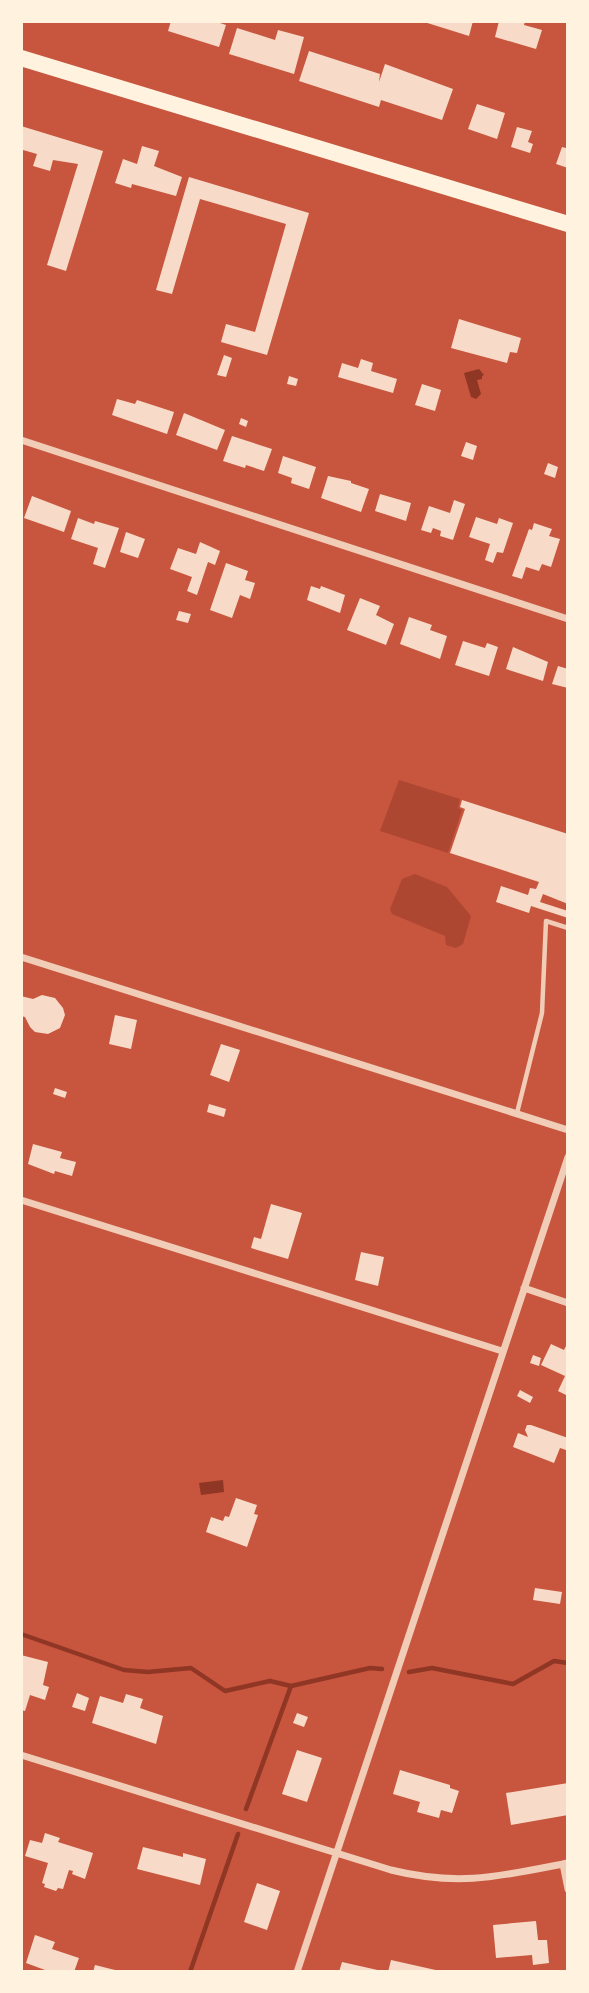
<svg xmlns="http://www.w3.org/2000/svg" width="589" height="1993" font-family="'Source Serif 4',serif">
	<rect width="100%" height="100%" fill="#c8553d"/>
	<path fill="#ae4732" d="M399 780 460 799 458 808 462 810 448 853 380 831Z
		M415 874 447 887 471 916 463 944 456 948 446 945 445 936 392 914 390 909 402 879Z"/>
	<path fill="#8f3625" d="M479 369 484 375 482 376V379L477 380 481 394 476 399 471 397 464 373Z
		M223 1480 224 1492 201 1495 199 1483Z"/>
	<g fill="none" stroke-linecap="round" stroke-linejoin="round">
		<path stroke="#8f3625" stroke-width="4.5" d="M21 1634 124 1670 148 1672 191 1668 225 1691 270 1681 291 1686
			M409 1672 432 1668 513 1684 554 1661 568 1663
			M246 1809 291 1686 370 1668 382 1669
			M190 1972 238 1834"/>
	</g>
	<path fill="#f7dbc8" d="M171 21H214L226 25 219 47 168 31Z
		M421 21H473L469 36Z
		M499 21H525L524 25 542 30 536 49 495 37Z
		M237 28 275 40 278 30 304 37 294 74 229 54Z
		M309 51 380 74 379 82 385 64 453 89 442 120 381 100 379 107 299 81Z
		M477 104 505 113 497 139 468 129Z
		M21 126 103 151 66 271 47 265 78 164 53 160 50 171 33 166 37 154 23 150Z
		M517 127 532 131 528 142 533 144 530 153 511 147Z
		M567 142H568V168L556 164 562 147 566 148Z
		M142 146 159 151 154 166 182 177 176 196 132 184 131 188 115 183 123 159 137 164Z
		M189 177 309 213 267 355 221 342 226 324 255 332 286 224 200 199 172 294 156 290Z
		M459 319 521 338 517 353 510 352 507 363 451 348Z
		M224 355 232 358 226 377 217 375Z
		M361 359 373 363 371 371 397 379 393 393 338 377 342 363 358 368Z
		M289 376 298 379 296 386 287 384Z
		M422 384 441 390 435 411 415 405Z
		M117 399 135 404 137 400 174 412 167 434 112 415Z
		M184 413 225 430 217 450 176 435Z
		M241 418 248 421 246 427 239 424Z
		M232 436 272 449 264 471 246 465 245 468 223 461Z
		M466 442 477 446 473 460 461 456Z
		M283 456 316 467 309 489 291 483 292 478 278 473Z
		M548 463 558 467 555 478 544 474Z
		M328 476 351 481V483L369 489 361 512 321 498Z
		M380 494 411 503 406 521 375 511Z
		M32 496 71 511 64 532 24 518Z
		M454 500 465 504 453 540 440 536 441 531 433 528 431 533 421 530 429 506 450 513Z
		M476 517 497 524 499 518 513 523 503 553 497 552 493 563 485 560 490 544 469 537Z
		M78 518 94 524 95 521 119 528 105 568 93 564 98 548 71 539Z
		M534 523 552 529 549 536 560 539 551 567 542 564 539 571 526 567 522 579 512 576 529 529 532 530Z
		M126 532 145 539 138 558 120 552Z
		M200 542 220 551 215 565 208 562 197 595 187 591 192 577 170 569 178 548 196 554Z
		M226 563 248 571 245 580 255 583 250 599 240 595 232 618 210 610Z
		M311 586 320 589 321 586 345 595 340 613 307 600Z
		M360 598 380 606 376 615 394 624 386 645 347 630Z
		M179 611 191 614 188 623 176 620Z
		M409 617 432 625 430 630 447 636 440 659 400 644Z
		M463 641 485 648 487 643 498 647 489 676 455 665Z
		M513 647 548 662 543 681 506 669Z
		M558 666 568 669V688L552 684Z
		M462 800 568 834V904L543 894 540 902 568 911V918L531 906 529 913 496 902 501 886 528 895 530 888 536 889 539 882 450 853 465 809 460 807Z
		M42 995 55 998 63 1008 65 1015 60 1028 48 1034 35 1032 30 1027 25 1017 21 1016V996L33 999Z
		M115 1015 137 1020 131 1049 109 1044Z
		M221 1044 240 1050 229 1082 210 1075Z
		M55 1088 67 1092 65 1098 53 1094Z
		M209 1104 226 1109 224 1117 207 1112Z
		M33 1144 62 1152 60 1158 76 1162 72 1176 55 1171 54 1174 28 1164Z
		M271 1204 302 1213 288 1259 251 1248 254 1237 261 1239Z
		M361 1252 384 1257 378 1286 355 1280Z
		M568 1342V1396L558 1391 565 1376 541 1365 551 1344 564 1350Z
		M533 1355 541 1358 539 1366 530 1363Z
		M520 1390 533 1397 530 1403 517 1396Z
		M527 1425H531L568 1438 566 1450 560 1448 554 1463 513 1447 518 1433 528 1437 525 1430Z
		M236 1498 257 1505 254 1514 258 1515 247 1547 206 1532 211 1517 223 1521 225 1516 229 1517Z
		M535 1588 562 1592 560 1604 533 1600Z
		M21 1655 48 1662 43 1685 49 1687 45 1700 30 1695 25 1711 21 1710Z
		M77 1693 89 1698 85 1711 72 1707Z
		M126 1694 143 1699 140 1708 163 1716 156 1744 92 1723 100 1696 123 1703Z
		M297 1713 308 1717 304 1727 293 1723Z
		M297 1750 322 1758 307 1802 282 1794Z
		M400 1770 450 1785V1788L459 1791 452 1813 441 1810 439 1818 417 1812 420 1802 393 1794Z
		M568 1783V1815L511 1825 506 1793Z
		M45 1833 60 1838 58 1842 93 1853 85 1879 72 1874 73 1871 69 1870 63 1889 58 1888 56 1891 44 1887 45 1884 42 1883 48 1863 25 1856 30 1840 42 1843Z
		M143 1847 183 1857V1853L206 1859 200 1885 137 1869Z
		M257 1883 280 1891 267 1930 244 1922Z
		M536 1921 538 1940H547L549 1963 533 1965 532 1955 496 1958 493 1925Z
		M35 1935 55 1942 52 1949 79 1958 74 1972H44L45 1970 26 1963Z
		M391 1960 440 1971V1972H388Z
		M342 1962 382 1971V1972H339Z
		M95 1965 119 1971V1972H93Z"/>
	<g fill="none" stroke-linecap="round" stroke-linejoin="round">
		<path stroke="#f1ccb7" stroke-width="4.5" d="M517 1113 542 1013 546 921 568 928"/>
		<path stroke="#f1ccb7" stroke-width="7" d="M21 440 568 619
			M21 957 568 1130
			M21 1200 502 1351
			M524 1288 568 1303
			M21 1755 391 1870C460 1887 501 1876 568 1863
			M563 1864 568 1889
			M297 1972 568 1157"/>
		<path stroke="#fff3e0" stroke-width="16" d="M21 58 568 224"/>
	</g>
	<rect width="589" height="1993" fill="none" stroke="#fff3e0" stroke-width="46"/>
</svg>
